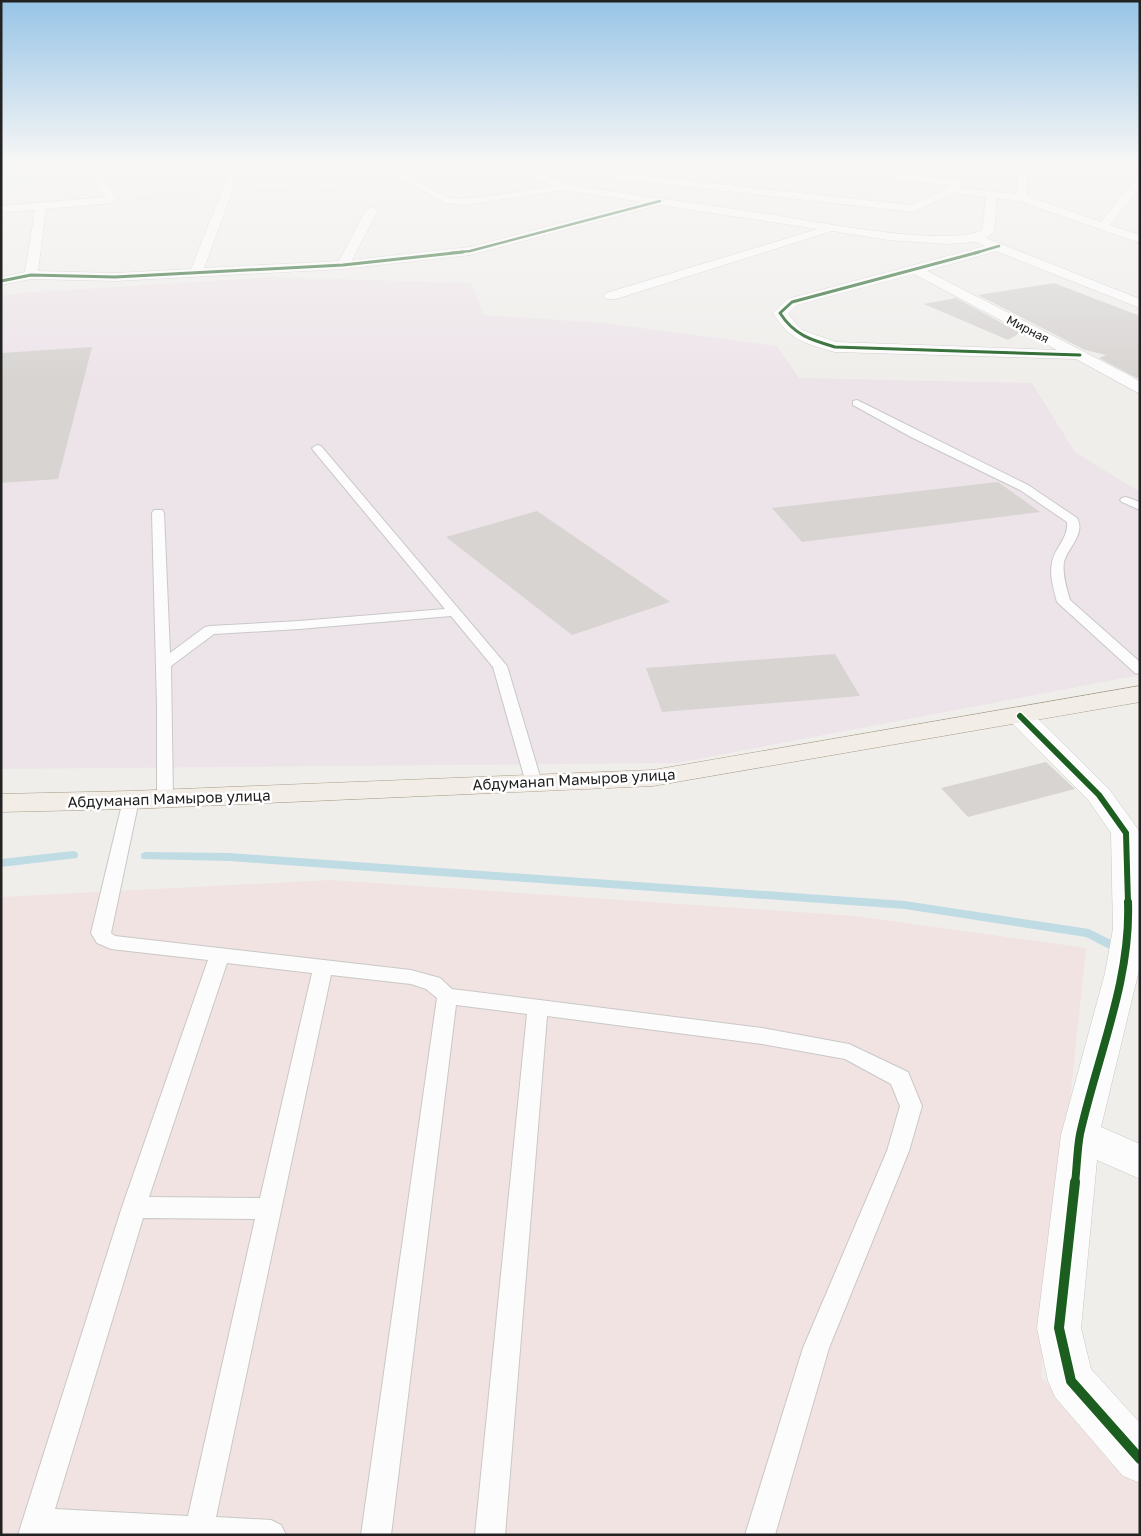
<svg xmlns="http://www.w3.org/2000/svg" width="1141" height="1536" font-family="'Golos Text',sans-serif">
	<rect width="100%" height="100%" fill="#f0eeeb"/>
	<path fill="#f1e3e1" d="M331 880 855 916 1086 948 1041 1377 1140 1476V1535H1V897Z"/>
	<path fill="#ede4e9" d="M270 277 471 283 484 315 604 323 777 346 799 378 1032 383 1075 452 1140 492V675L677 763 1 769V296L20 293Z"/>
	<path fill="#daf5da" d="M1 164H20L28 186 1 190Z"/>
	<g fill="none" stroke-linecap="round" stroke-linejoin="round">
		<path fill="#bfdbe3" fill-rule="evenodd" d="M73 851 77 852 78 855 77 858 1 867V859Z
			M146 852 229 853 905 901 1089 929 1125 947 1127 950 1125 953 1121 954 1117 953 1086 937 905 909 229 861 142 859 141 856 142 853Z"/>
	</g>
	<path fill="#d7d4d2" d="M1054 283 1140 316V377L1137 378 1099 358 1106 355 1085 350 978 295Z
		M956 298 1026 336 1018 334 1008 340 924 304Z
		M92 347 58 479 1 483V353Z
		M998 482 1040 512 802 542 772 508Z
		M537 511 670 602 572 635 446 537Z
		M835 654 860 696 662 712 646 668Z
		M1046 762 1075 789 968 817 941 788Z"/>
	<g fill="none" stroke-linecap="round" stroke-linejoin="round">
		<g stroke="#c9c8c7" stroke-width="2">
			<path id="lane" d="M857 400 1028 485 1077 518C1086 534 1068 547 1064 562 1062 574 1067 589 1070 600L1140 662V674L1135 673 1057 602C1054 590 1049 575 1052 563 1054 548 1069 538 1067 522L1020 490 911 437 853 405V401Z
				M317 445 321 446 507 666 542 783 540 787H528L526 783 493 667 451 616 299 629 214 634 171 666 173 798 171 802 165 803 159 802 157 798V706L152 513 154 510H162L164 513 170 653 205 627 210 626 299 621 445 609 313 450 312 448Z
				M1126 497 1140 502V510L1122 502 1120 500 1122 498Z
				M131 795 137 796 139 800 111 933 115 936 411 970 440 978 452 989 762 1028 849 1044 908 1072 922 1106 909 1151 829 1348 775 1535H745L803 1348 887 1151 900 1106 891 1084 845 1059 762 1044 547 1016 505 1535H475L527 1014 456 1005 391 1535H361L437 998 426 989 411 984 331 975 216 1517 271 1520 281 1525 286 1535H18L122 1207 208 960 111 949 97 943 91 933 123 800 125 796ZM227 963 312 973 260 1198 149 1197ZM143 1218 255 1219 188 1516 55 1509Z"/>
		</g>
		<g stroke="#c9c8c7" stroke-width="1">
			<path id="street" d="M84 164H94L118 200 113 203 46 209 38 271 115 273 191 269 226 181 210 164H221L236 181 204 268 339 261 366 210 372 207 378 210 352 260 470 247 642 202 564 190 464 205 445 203 374 164C402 164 422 189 448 197 467 203 529 189 552 186L508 164H522L568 185C635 195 701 204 768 214 810 221 949 248 982 230L986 197 954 193 913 212 610 178 605 175 610 172 911 205 949 188 950 185 786 167 781 164H816L956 180 961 183 959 188 1016 194 1018 164H1028L1027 196 1101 222 1136 178 1140 177V187L1110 225 1140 235V243L1019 201 997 198 994 232 986 238 1140 299V308L996 251 927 271 1131 376 1140 382V394L1076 359 835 352C806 344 789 340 773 313L787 299 985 246 976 242 948 244 888 240 832 231 616 299H606L604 296 606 293 818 229 659 205 470 255 343 269 115 281 31 279 1 285V277L25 272 35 210 1 212V206L106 197ZM914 274 1057 350 836 342 802 330 788 314 797 305Z
				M1020 708 1029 710 1109 789 1140 832V966L1101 1127 1140 1144V1179L1097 1160 1081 1328 1091 1369 1140 1423V1483L1123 1476 1055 1397 1048 1381 1037 1328 1061 1135 1105 973 1113 929 1111 833 1089 801 1011 722 1007 716 1011 710Z"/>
		</g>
		<g stroke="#a79c86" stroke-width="1">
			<path id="primary" d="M1140 686V702L653 786 131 809 1 812V794L131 791 653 770Z"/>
		</g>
		<path stroke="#dccecd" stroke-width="1" stroke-dasharray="1 1" stroke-linecap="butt" d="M251 192 316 189 328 191 376 186
			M134 199 202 194"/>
		<use href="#lane" fill="#fdfcfc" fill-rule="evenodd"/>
		<use href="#street" fill="#fdfcfc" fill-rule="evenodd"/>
		<use href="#primary" fill="#f3ede7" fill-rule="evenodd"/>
		<g stroke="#fff" stroke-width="4">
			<path id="cycleway-far4" d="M451 253 470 251 660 201
				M975 253 999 246"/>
		</g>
		<g stroke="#fff" stroke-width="5">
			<path id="cycleway-far3" d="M979 252 792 302 780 313C794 335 811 340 835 347L1080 355
				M1 281 31 275 115 277 343 265 463 252"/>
		</g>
		<g stroke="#fff" stroke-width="9">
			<path id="cycleway-far2" d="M1020 716 1099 795 1126 833 1128 903"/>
		</g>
		<g stroke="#fff" stroke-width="11">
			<path id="cycleway-far1" d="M1075 1183C1077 1167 1077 1150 1080 1134 1097 1057 1131 981 1128 902"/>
		</g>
		<g stroke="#fff" stroke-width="13">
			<path id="cycleway" d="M1075 1182 1059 1328 1071 1381 1140 1459"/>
		</g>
		<use href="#cycleway-far4" stroke="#1b5e20" stroke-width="2.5"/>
		<use href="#cycleway-far3" stroke="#1b5e20" stroke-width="3"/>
		<use href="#cycleway-far2" stroke="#1b5e20" stroke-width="6"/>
		<use href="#cycleway-far1" stroke="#1b5e20" stroke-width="8"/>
		<use href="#cycleway" stroke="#1b5e20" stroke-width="10"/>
	</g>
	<linearGradient id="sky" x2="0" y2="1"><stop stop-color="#97c4e6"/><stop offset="0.43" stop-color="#f8f7f6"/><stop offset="1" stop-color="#f8f7f6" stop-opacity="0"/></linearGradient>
	<rect width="1141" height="379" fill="url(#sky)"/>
	<g text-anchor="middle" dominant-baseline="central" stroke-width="5" stroke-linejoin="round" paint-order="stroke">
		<g font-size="12" fill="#222" stroke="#fff">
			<text transform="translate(1028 329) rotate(27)">Мирная</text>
		</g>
		<g font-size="15" fill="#222" stroke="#fff">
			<text transform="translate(574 779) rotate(-3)">Абдуманап Мамыров улица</text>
			<text transform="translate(169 798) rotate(-2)">Абдуманап Мамыров улица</text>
		</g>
	</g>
	<rect width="1141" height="1536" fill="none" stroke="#222222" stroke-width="5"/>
</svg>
